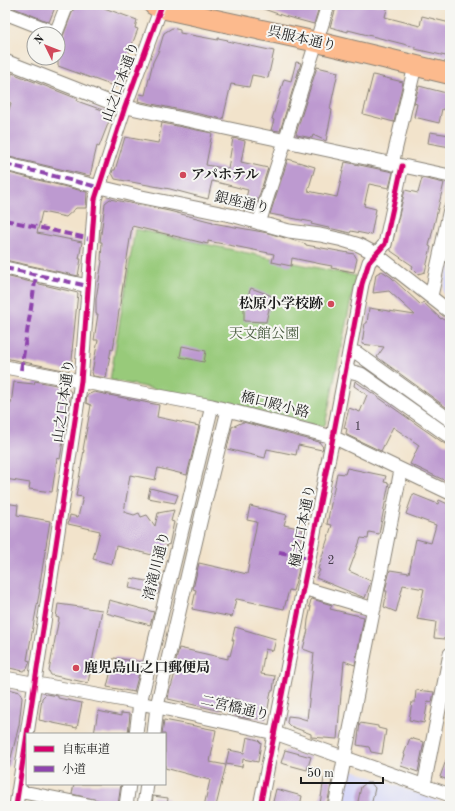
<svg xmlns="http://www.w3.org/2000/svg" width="455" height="811" font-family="'Old Standard TT','Noto Serif JP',serif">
	<rect width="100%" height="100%" fill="#f6f6f2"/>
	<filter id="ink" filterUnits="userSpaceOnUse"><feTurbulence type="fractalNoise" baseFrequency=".025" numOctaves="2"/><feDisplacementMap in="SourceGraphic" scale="8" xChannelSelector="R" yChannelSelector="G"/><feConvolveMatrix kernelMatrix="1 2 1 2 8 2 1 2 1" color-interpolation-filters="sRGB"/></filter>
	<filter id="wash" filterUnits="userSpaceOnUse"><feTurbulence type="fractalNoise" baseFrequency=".012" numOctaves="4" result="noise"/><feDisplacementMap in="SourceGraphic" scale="16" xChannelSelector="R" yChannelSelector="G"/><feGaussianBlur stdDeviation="0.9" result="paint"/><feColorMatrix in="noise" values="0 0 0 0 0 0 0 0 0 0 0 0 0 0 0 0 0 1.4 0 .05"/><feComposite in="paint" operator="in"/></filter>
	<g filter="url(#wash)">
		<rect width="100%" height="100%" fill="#f2e3cb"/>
		<path fill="#d6d7f8" d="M450 257V301L444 296 443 290Z
			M350 769 450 805V806H340L346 773Z"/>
		<path fill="#98ca7a" stroke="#5a734b" d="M135 229 356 276 325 425 321 427 229 404 110 380Z"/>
		<g id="blocks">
			<path fill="#bd9ad0" d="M10 5H56L49 22 9 6Z
				M75 5H96L137 20 135 28 138 29 116 87 58 66V45L60 40 63 36Z
				M256 5H313L319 7 314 24 284 16 255 6Z
				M337 5H388L385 17 420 26 422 16 450 23V57L415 49V47L348 30V32L330 27Z
				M172 28 180 30V33L218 40V38L228 40 227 41 274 51 268 78 252 75 249 87 231 84 223 119 138 101 140 94 145 95 153 62 159 50 164 33Z
				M296 62 301 63 280 131 271 130 274 120 272 119 284 79 291 81Z
				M317 67 338 72 330 109 332 110 326 141 313 135 312 138 297 135 296 133Z
				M12 73 78 99 77 101 108 112 111 116 99 147 97 146 90 176 5 156V123L11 103 5 101V97Z
				M373 75 403 82 394 122 363 114Z
				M419 86 450 94V111L442 109 439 123 414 117 417 104 414 103Z
				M162 123 212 133 206 165 228 169 233 138 245 141 241 162 268 168 254 212 243 209 248 190 212 181 208 199 170 189 115 179 112 173 113 170H115L125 137 158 143Z
				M430 132 450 135V147L428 143Z
				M288 159 315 167 308 191 337 197 345 162 393 172 389 188 369 184 364 206 376 209 371 235 351 231 350 233 342 231 311 224 312 222 270 214Z
				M5 172 87 192 86 208H76L66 217 42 212 37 233 82 242 79 259H81L78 276 5 260V186L8 174Z
				M422 178 444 183 429 246 431 247 425 272 418 274 412 268 413 266 391 251V249L405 190 418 193Z
				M110 199 169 211 213 222V223L268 233 306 244V245L354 254 357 259 354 272 331 268 332 266 321 264 292 258 291 266 272 262 274 254 208 241V244L132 226 113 350 111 349 106 378 93 376 92 372 98 340H94L98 314H96V299L102 261 101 260 102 242H100L105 203Z
				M382 271 391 277 421 305 423 302 441 319 442 318 450 324V410L377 357 384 347 362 344 365 323H367L369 308 415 315 389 291 373 293 376 274Z
				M5 276 78 293 72 351H73L71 367 68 371 5 358Z
				M251 288 272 296 266 322 244 321V304Z
				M182 346 206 351 204 362 180 357Z
				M35 381 67 387 71 392 60 459 57 458 52 492 29 489 30 483 5 479V403L11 404 14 382 34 384Z
				M355 381 445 444 450 445V483L410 464 419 445 393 427 381 451 347 435 346 433 347 429 344 428 349 408 360 412 367 395 354 386Z
				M94 392 159 405 157 417 199 426 187 475 158 468 155 480 130 475 124 512 134 515 139 513 141 517 147 515 155 526 158 513 174 510 171 521 174 522 169 545 167 544 164 558 116 546 112 564 93 559 100 531 68 524 70 515 78 517 83 497 76 496 84 450H83L91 405 86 403 87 395Z
				M243 422 319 442 323 447 322 450 298 445 296 455 267 449 265 458 227 449 232 427Z
				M347 468 386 476 384 482 389 483 379 534 369 532 368 539 361 538 349 571 371 581 365 598 316 578 320 570 318 569 332 525 327 524 337 473 345 474Z
				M150 488 178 495 175 503 148 498Z
				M413 494 438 504 439 500 450 505V604L446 628 445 639 434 638 436 622 417 619 424 589 403 585 396 612 384 607 387 591H385L390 570 409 573 416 539 431 543 436 525 406 514Z
				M5 503 18 505 17 515 50 521 39 589H40L27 660 30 661 27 669 23 671 5 667Z
				M250 506 287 515 284 525 303 529 297 558H300L298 573 293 591 289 590 284 609 237 599H236L232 617 192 609 196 590 193 589 199 563 247 574 257 522 247 520Z
				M131 578 161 584 158 594 129 588Z
				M312 599 332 605 330 609 364 617 355 665 344 661 337 739 311 737V734L290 726 287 723 288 716 297 717 307 720 314 653 303 649 308 630H307L308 620 311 607H309L311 600Z
				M109 600 154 612 150 625 106 613Z
				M58 604 102 610 88 683 51 675 49 671 59 618 56 617Z
				M235 627 276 639 273 651 265 649 261 674 275 676 273 691H271L266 720 251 717V719L236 716 239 700 224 697 221 711 168 699 170 687H171L177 666 175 665 179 648 228 659V655L230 656 234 640H232Z
				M114 658 142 662 134 692 107 687Z
				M5 688 20 692 22 698 19 725 9 766H5Z
				M416 690 434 692 432 702 428 701 424 723 409 720 412 702H415Z
				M46 694 58 696V698L82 703 77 728 39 720 42 698Z
				M98 711 121 716V713L130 714 128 734H94Z
				M164 720 216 730 210 762 226 765 216 806H204L210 780 165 768V734H162Z
				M360 723 378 726V728L386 730 382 754 371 752 369 747 357 745Z
				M247 737 258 740 261 743 258 762 243 759 242 767 226 764 229 750 244 753Z
				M410 738 424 742 418 772 401 766 405 755 404 754Z
				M285 750 311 757 307 770 281 763Z
				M449 752 450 776 448 780 440 777Z
				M324 778 332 780 327 805 320 804Z
				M366 783H371L375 788 371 806H357L361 787Z
				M74 784H121L118 805 72 794Z
				M276 789 302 796 300 806H272Z
				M153 796 168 798 167 806H152Z"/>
		</g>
	</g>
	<g filter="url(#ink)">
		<use href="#blocks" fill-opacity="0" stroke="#878074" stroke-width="1"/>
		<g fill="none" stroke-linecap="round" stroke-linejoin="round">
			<g stroke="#878074" stroke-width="15">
				<path id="minor" d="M5 13 56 33 67 5
					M5 61 117 105 450 176
					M5 164 137 196 235 216 289 231 320 235 343 240 359 245 376 254 450 312
					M392 164 415 66
					M259 223 328 5
					M5 268 88 286
					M431 296 450 209
					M349 352 357 353 450 420
					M5 367 212 406 333 437 450 493
					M345 370 361 374 450 437
					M303 588 374 609
					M5 678 140 703 275 733 450 795
					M136 734 140 703 212 406
					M154 734 157 706 202 514 228 410
					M424 785 450 654
					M18 791 93 806
					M16 806 81 381 95 199 125 107 162 5
					M126 806 129 784
					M144 806 147 784
					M260 806 333 437 362 284 369 262 385 244 402 166
					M335 806 401 470"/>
			</g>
			<g stroke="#878074" stroke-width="22">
				<path id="highway" d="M154 5 161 8 317 42 450 74"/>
			</g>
			<use href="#minor" stroke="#fff" stroke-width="13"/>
			<use href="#highway" stroke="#fcba8d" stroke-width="20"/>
			<path stroke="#8e44ad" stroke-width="4" stroke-dasharray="8 4" stroke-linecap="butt" d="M5 164 98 187
				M5 220 91 239
				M5 268 88 286
				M21 370 36 276
				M279 552 309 558"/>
			<g stroke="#f6f6f2" stroke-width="8">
				<path id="cycleway" d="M16 806 81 381 95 199 125 107 162 5
					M260 806 333 437 362 284 369 262 385 244 402 166"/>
			</g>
			<use href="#cycleway" stroke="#d6006c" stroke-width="5"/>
		</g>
	</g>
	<g fill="#d1495b" stroke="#f6f6f2" stroke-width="1.5">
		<circle cx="183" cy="175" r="4"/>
		<circle cx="331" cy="304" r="4"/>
		<circle cx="76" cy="668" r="4"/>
	</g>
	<g text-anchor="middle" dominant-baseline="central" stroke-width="4" stroke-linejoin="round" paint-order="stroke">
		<g font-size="12" fill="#443c49">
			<text x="358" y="427">1</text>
			<text x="331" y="561">2</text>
		</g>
		<g font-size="14" fill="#1c1c1c" stroke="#f6f6f2">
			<text transform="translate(302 39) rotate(13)">呉服本通り</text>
			<text transform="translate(121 82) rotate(-70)">山之口本通り</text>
			<text transform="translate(242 203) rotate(13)">銀座通り</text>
			<text transform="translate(64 401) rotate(-82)">山之口本通り</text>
			<text transform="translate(275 405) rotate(14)">橋口殿小路</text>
			<text transform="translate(303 526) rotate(-79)">樋之口本通り</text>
			<text transform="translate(157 566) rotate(-76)">清滝川通り</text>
			<text transform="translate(235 708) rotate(13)">二宮橋通り</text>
		</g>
		<g font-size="14" font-weight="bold" fill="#1c1c1c" stroke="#f6f6f2" text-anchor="start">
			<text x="191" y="175">アパホテル</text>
			<text x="323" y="304" text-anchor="end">松原小学校跡</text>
			<text x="84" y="668">鹿児島山之口郵便局</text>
		</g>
		<g font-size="14" fill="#47593d" stroke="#f6f6f2">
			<text x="264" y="334">天文館公園</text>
		</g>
	</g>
	<rect width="455" height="811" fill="none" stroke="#f6f6f2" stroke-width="20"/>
	<rect x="26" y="733" width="140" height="52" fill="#f6f6f2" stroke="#9f9f9c"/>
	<rect x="34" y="746" width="20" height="6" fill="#d6006c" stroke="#9f9f9c"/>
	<text x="62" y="753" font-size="12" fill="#1c1c1c">自転車道</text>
	<rect x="34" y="766" width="20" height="6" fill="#8e44ad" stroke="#9f9f9c"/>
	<text x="62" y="773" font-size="12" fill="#1c1c1c">小道</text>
	<g transform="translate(46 46) rotate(313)"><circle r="19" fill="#f6f6f2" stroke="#9f9f9c"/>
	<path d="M0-3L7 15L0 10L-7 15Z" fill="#d1495b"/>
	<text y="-6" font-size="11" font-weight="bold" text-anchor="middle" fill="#1c1c1c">N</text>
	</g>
	<path d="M301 777v6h82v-6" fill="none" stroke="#1c1c1c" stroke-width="2"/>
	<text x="307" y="777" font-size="12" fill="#1c1c1c" stroke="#f6f6f2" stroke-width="3" paint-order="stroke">50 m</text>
</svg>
